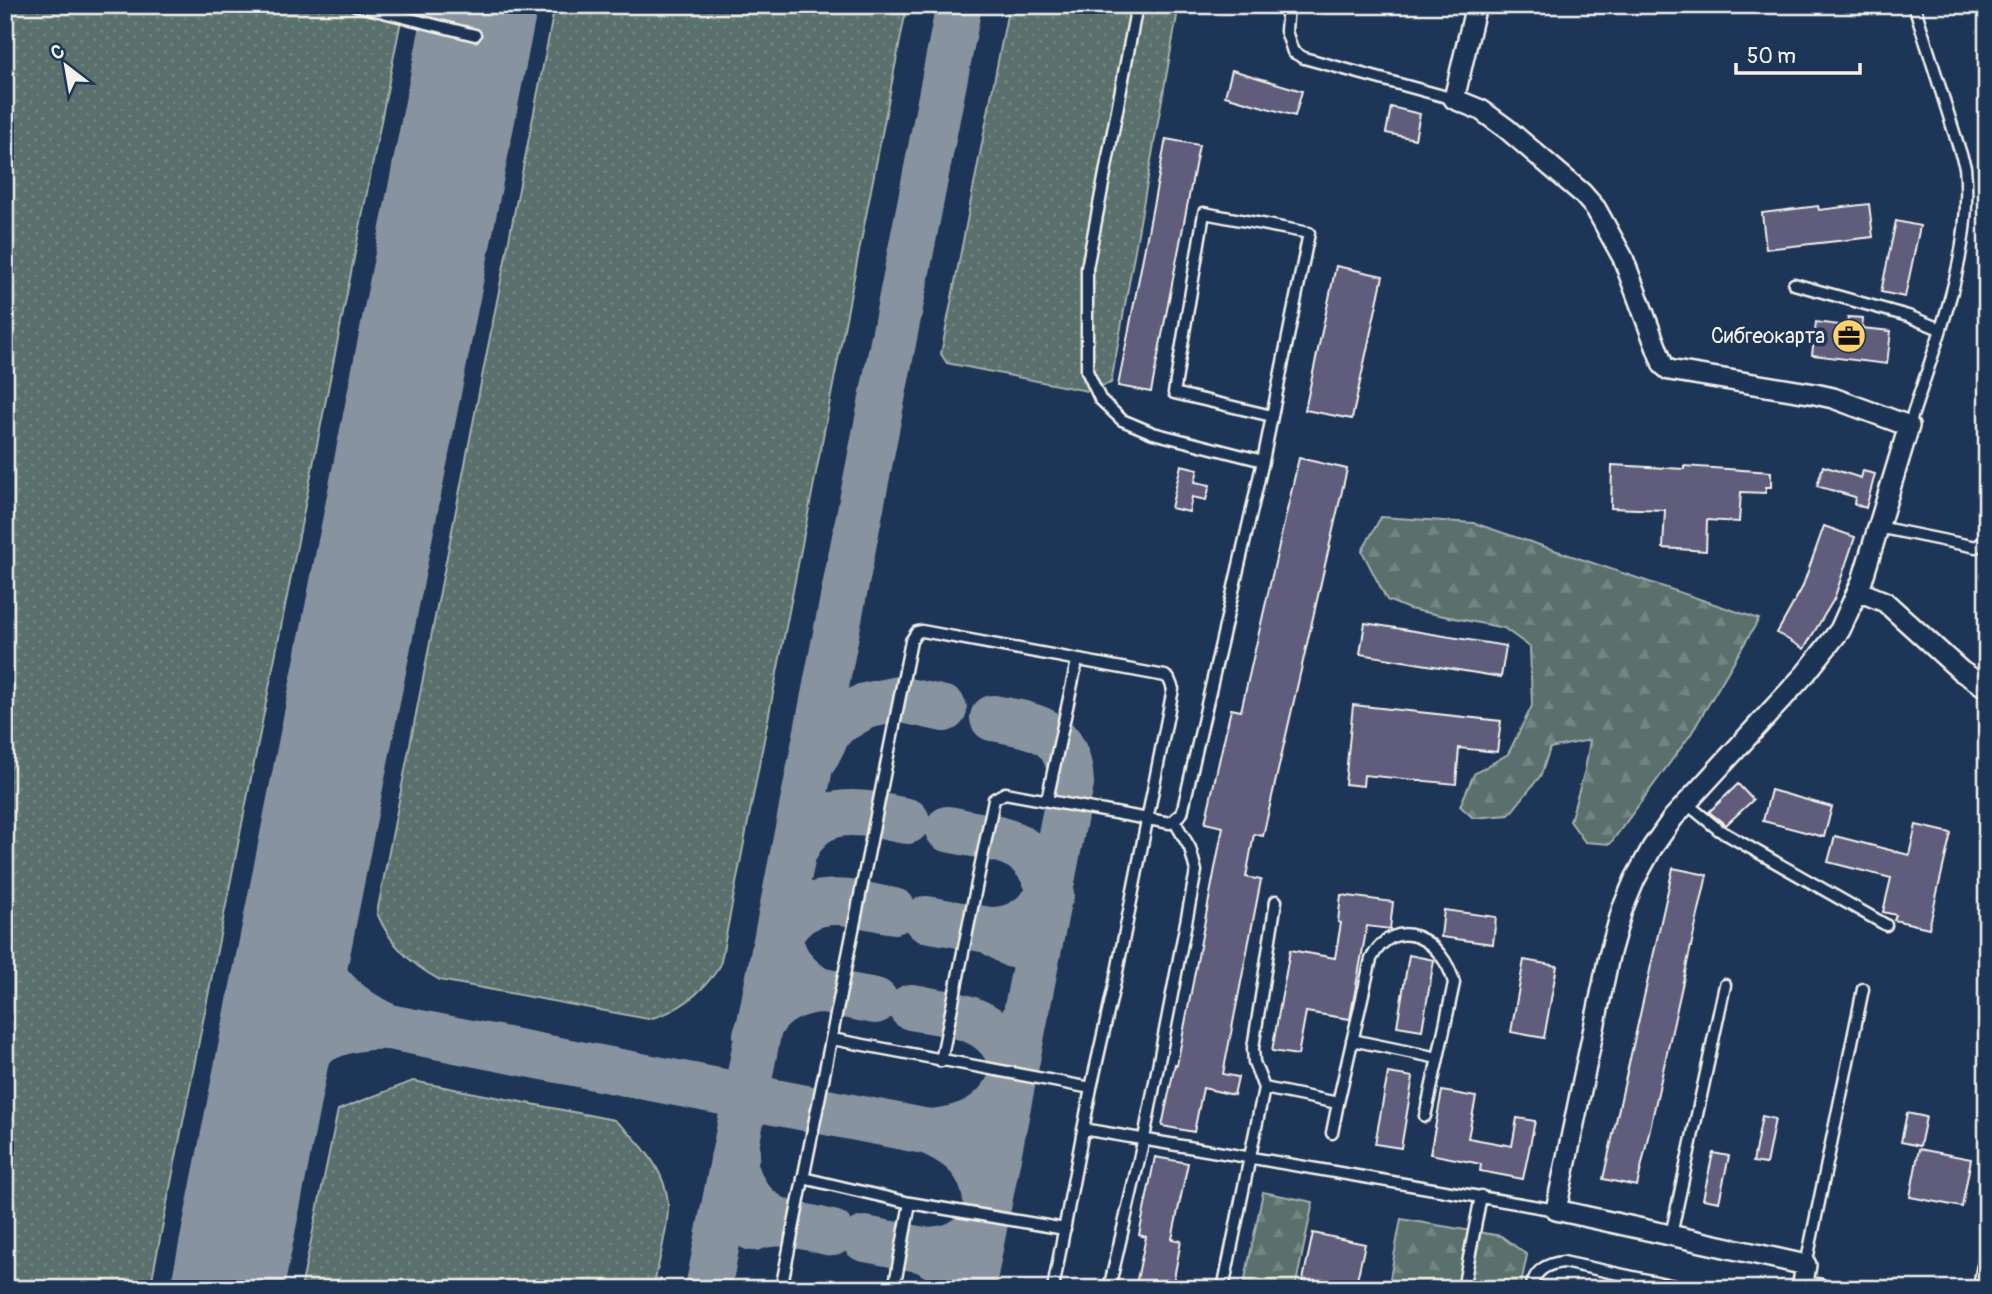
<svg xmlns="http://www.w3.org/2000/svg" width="1992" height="1294" font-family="Pangolin,sans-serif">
	<defs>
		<pattern id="green-dots" width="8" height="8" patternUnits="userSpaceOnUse" patternTransform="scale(1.75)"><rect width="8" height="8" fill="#5a706c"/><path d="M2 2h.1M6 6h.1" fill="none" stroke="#728581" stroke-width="1.8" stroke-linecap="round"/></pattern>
		<pattern id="forest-firs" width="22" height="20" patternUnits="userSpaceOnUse" patternTransform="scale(1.75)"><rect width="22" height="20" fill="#5a706c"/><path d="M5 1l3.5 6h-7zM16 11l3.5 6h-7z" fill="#728581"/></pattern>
	</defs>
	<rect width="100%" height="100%" fill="#1d3557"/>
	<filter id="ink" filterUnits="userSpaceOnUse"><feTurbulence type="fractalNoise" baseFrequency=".0143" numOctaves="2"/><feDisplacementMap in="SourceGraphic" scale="14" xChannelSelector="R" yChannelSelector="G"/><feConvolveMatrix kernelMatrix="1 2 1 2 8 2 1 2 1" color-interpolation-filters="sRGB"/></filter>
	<g filter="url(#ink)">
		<path fill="url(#green-dots)" stroke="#a7b0aa" stroke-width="2" d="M5 5H404L150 1289H5Z
			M555 5H907L720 966C702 993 680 1012 648 1019L440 980C410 964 390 944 377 913Z
			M1009 5H1179L1111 383 1087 391 947 363 941 354Z
			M413 1081 614 1120C639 1139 668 1173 668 1207 668 1231 658 1264 653 1289H301L338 1110Z"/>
		<path fill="url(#forest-firs)" stroke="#a7b0aa" stroke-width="2" d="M1381 517 1474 523 1759 619 1691 734 1610 844 1585 842 1570 821 1585 770 1590 740 1550 748 1541 775 1509 815 1473 818 1460 806 1474 774 1508 754 1532 706 1530 647 1504 628 1409 609 1387 600 1362 551Z
			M1263 1192 1313 1202 1295 1289H1243Z
			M1401 1219 1501 1236 1527 1255 1520 1289H1388Z"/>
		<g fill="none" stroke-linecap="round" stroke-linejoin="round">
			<path stroke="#8893a0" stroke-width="46" d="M815 758 829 731 836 723 865 706 898 699 944 709
				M948 829C999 840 1035 837 1051 894 1034 917 1018 930 989 930
				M793 854C817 799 858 812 907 821
				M302 906C306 966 335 1003 389 1027
				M926 919 989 930 1013 945
				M776 942C803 887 845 902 894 911
				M818 990 875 1001
				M911 1007C961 1016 1001 1016 1015 1073 998 1114 972 1129 929 1132 969 1149 987 1172 987 1216 969 1241 956 1250 924 1250 943 1260 955 1269 964 1289
				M756 1035C766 1006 789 994 818 990 795 976 783 960 778 933
				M262 1110C288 1055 326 1023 389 1027L929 1132
				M737 1153 733 1159C740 1189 752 1210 782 1222
				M753 1228C779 1218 806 1227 832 1233
				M865 1239 924 1250
				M708 1289 959 5
				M972 1289 1071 784C1069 730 1038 726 993 718"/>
			<path stroke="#8893a0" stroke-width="112" d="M227 1289 481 5"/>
		</g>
		<path fill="#5f5c7b" stroke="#f4f1e8" stroke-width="2" d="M1232 70 1302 91 1295 116 1225 96Z
			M1391 107 1420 114 1415 139 1386 133Z
			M1166 139 1199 145 1151 392 1118 386Z
			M1869 204 1873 237 1766 249 1762 213 1818 206 1819 210Z
			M1896 221 1920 226 1905 297 1881 292Z
			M1336 266 1383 276 1352 419 1305 410Z
			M1848 317 1863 318 1862 328 1891 331 1887 364 1812 355 1816 322 1847 326Z
			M1299 458 1347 469 1263 836 1254 834 1246 877 1261 880 1223 1074 1238 1077 1234 1095 1203 1088 1194 1132 1162 1126 1175 1064 1177 1065 1223 827 1205 823 1231 709 1241 711Z
			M1181 465 1198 469 1195 482 1210 485 1206 500 1192 497 1189 512 1171 508Z
			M1612 465 1684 469V466L1771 472V487H1766V493L1741 492 1739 522 1707 520 1706 551 1663 548 1665 510 1611 508Z
			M1823 466 1861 478 1863 471 1875 474 1866 508 1854 504 1855 497 1817 486Z
			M1824 526 1855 537 1834 599 1804 649 1777 633 1802 588Z
			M1365 623 1506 646 1501 677 1360 654Z
			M1353 705 1501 721 1497 752 1459 748 1456 784 1364 775 1363 786 1345 784Z
			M1738 784 1753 800 1726 825 1709 812Z
			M1771 790 1832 807 1824 837 1763 821Z
			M1916 825 1951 833 1929 928 1894 920 1896 915 1883 912 1891 878 1828 862 1835 836 1909 855Z
			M1673 868 1707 875 1637 1186 1603 1179Z
			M1341 895 1393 902 1390 929 1367 926 1350 1019 1306 1012 1298 1055 1272 1051 1290 950 1335 958 1341 923 1338 922Z
			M1444 910 1496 917 1493 944 1441 937Z
			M1409 955 1434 960 1422 1030 1397 1026Z
			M1524 960 1557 966 1544 1038 1511 1032Z
			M1388 1073 1413 1077 1401 1148 1375 1144Z
			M1442 1091 1476 1097 1468 1138 1512 1146 1517 1118 1535 1121 1523 1179 1480 1171 1481 1164 1430 1154Z
			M1907 1113 1926 1117 1920 1146 1901 1142Z
			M1762 1116 1775 1119 1766 1164 1753 1162Z
			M1919 1149 1971 1159 1962 1207 1910 1197Z
			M1713 1153 1729 1156 1719 1202 1703 1199Z
			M1155 1157 1188 1163 1172 1239 1181 1241 1172 1289H1135L1146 1237 1139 1235Z
			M1313 1233 1365 1244 1355 1289H1301Z"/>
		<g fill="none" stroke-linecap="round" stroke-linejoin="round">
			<g stroke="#f4f1e8" stroke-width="15">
				<path id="service" d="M355 5 475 35
					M1137 5 1087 268V371L1100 399 1122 420 1153 433 1263 461 1309 233 1204 213 1174 393 1272 416
					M1288 5 1286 31 1293 52 1304 58 1454 99
					M1794 284 1908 316 1940 329
					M1909 426C1935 344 1974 255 1965 167L1914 5
					M1878 527 1976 547 1987 539
					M1047 800 1077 661
					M1686 803 1719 830 1886 925
					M832 1039 1091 1088
					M941 1061 994 799 1005 793 1170 823 1182 813 1263 461
					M1264 1088 1338 1103 1371 959C1396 911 1444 941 1454 983L1438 1058 1352 1040
					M1425 1116 1438 1058
					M1083 1129 1556 1210
					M1332 1133 1338 1103
					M803 1178 910 1203
					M1671 1235 1725 985
					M1806 1265 1863 989
					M781 1289 911 641 917 632 922 631 1165 676 1169 679 1173 689 1116 977 1091 1088 1053 1289
					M894 1289 910 1203 1065 1229
					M1109 1289 1144 1138 1196 871 1190 848 1175 822
					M1223 1289 1264 1088 1254 1062 1253 1048 1276 901
					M1463 1289 1481 1196
					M1531 1289C1534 1271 1545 1264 1563 1262L1689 1289"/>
			</g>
			<g stroke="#f4f1e8" stroke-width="24">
				<path id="minor" d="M1476 5 1454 99 1481 110 1507 129 1582 193 1596 209 1623 258 1663 365 1669 370 1815 394 1833 398 1909 426 1862 581 1840 630 1806 673 1673 818 1652 848 1635 879 1622 910 1609 956 1556 1210 1806 1265 1802 1289
					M1858 591 1885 602 1961 671 1987 688
					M1802 1286 1820 1289
					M1983 1289 1987 1268"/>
			</g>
			<use href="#service" stroke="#1d3557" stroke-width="10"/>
			<use href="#minor" stroke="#1d3557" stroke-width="19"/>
		</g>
	</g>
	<defs>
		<g id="office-disc" transform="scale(1.75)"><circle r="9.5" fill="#ffd166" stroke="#1d3557"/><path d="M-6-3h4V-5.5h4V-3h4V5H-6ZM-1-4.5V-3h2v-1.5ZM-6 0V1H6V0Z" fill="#111"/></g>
	</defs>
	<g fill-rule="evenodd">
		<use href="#office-disc" x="1849" y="336"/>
	</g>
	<g text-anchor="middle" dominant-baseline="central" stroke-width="7" stroke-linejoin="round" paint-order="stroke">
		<g font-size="21" fill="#f4f1e8" stroke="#1d3557" text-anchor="end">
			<text x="1825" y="336">Сибгеокарта</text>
		</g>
	</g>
	<rect width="1992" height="1294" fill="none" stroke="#1d3557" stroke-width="28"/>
	<rect x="14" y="14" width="1964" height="1266" fill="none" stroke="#f4f1e8" stroke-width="2.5" filter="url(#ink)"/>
	<g transform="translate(66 66) rotate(329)" stroke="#1d3557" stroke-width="5" paint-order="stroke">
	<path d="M0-5L12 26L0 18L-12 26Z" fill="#f4f1e8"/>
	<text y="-10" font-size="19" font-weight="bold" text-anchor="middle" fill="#f4f1e8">С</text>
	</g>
	<path d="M1736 63v10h124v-10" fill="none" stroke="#f4f1e8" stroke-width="3.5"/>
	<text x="1747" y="63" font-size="21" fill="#f4f1e8" stroke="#1d3557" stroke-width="5" paint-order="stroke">50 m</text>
</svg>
